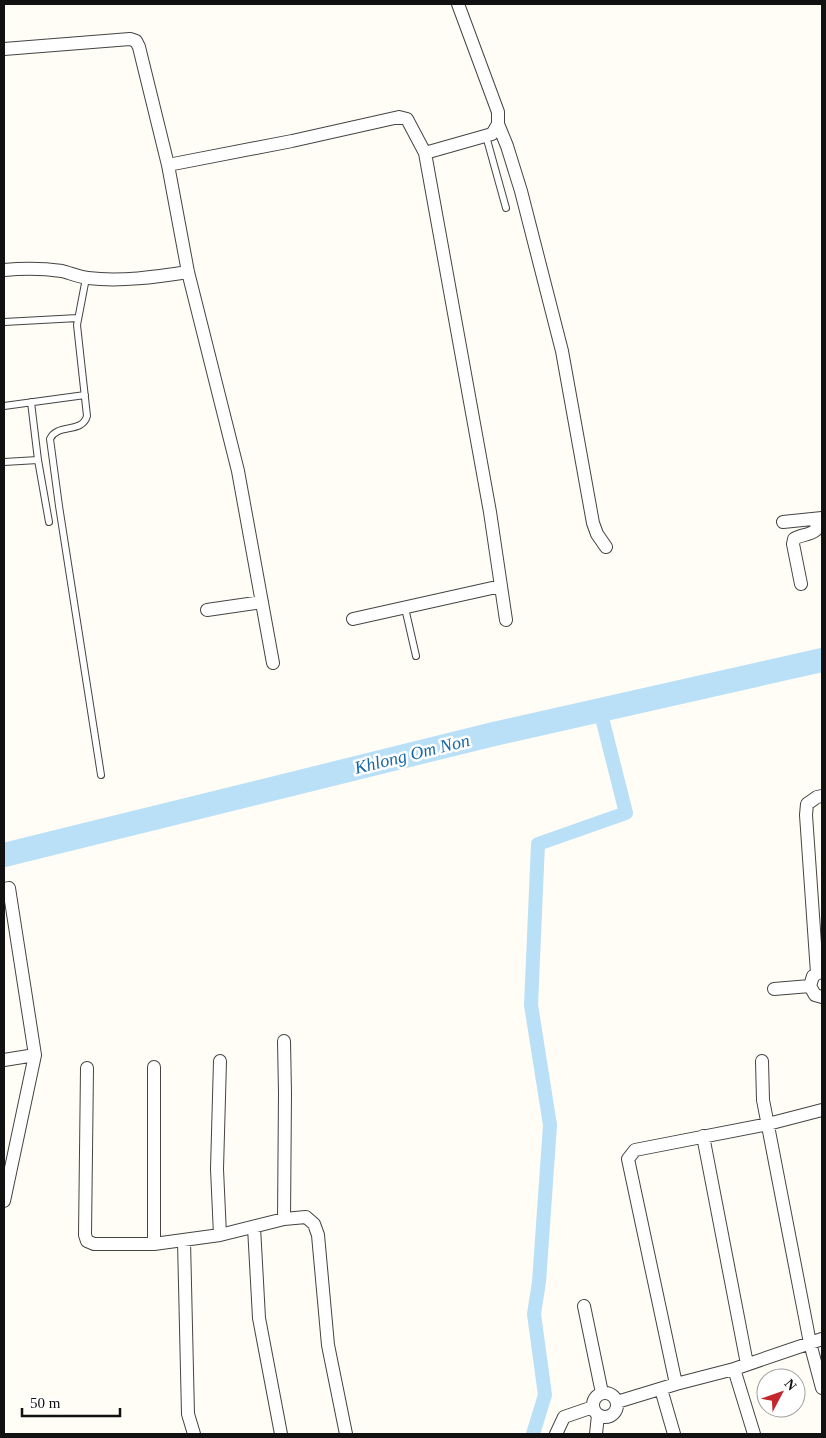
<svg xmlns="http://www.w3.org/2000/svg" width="826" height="1438" font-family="Georgia,serif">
	<rect width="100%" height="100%" fill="#fffdf5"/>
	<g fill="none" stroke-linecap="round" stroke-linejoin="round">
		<path stroke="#b9e0f7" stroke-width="14" d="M533 1434 545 1395 534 1314 539 1282 550 1125 531 1005 538 844 626 813 600 710"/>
		<path stroke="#b9e0f7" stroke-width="24" d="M4 855 494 734 822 660"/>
		<g stroke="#444" stroke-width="8">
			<path id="lane" d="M486 136 506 208
				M86 278 77 325 87 416C82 434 57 423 50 439L59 506 101 775
				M4 322 78 318
				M31 402 38 460 49 522
				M4 406 85 395
				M4 462 38 460
				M405 608 416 656"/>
		</g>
		<g stroke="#444" stroke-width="14">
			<path id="street" d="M4 49 130 39 136 41 139 47 168 165 188 272 238 471 273 663
				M498 124 507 146 521 191 562 351 593 523 597 534 606 547
				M425 153 490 512 506 620
				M168 165 292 141 399 117 407 119 425 153 492 134 498 124V112L458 4
				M4 270C23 268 42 268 62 271 70 273 79 277 88 278 120 282 156 277 188 272
				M783 522 822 518
				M801 584 793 544 794 539C801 534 809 536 816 530L818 519
				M207 610 262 602
				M353 619 501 586
				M4 889 9 888 35 1055 4 1201
				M822 971 813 976 810 986 815 995 822 997
				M817 973 806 815 807 804 817 797 822 796
				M774 989 810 986
				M4 1060 35 1055
				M762 1061 763 1100 810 1343 822 1388
				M154 1067V1244L220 1235 284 1219 285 1093 284 1041
				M87 1068 85 1235 87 1241 94 1244H154
				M703 1136 747 1364
				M284 1219 306 1217 314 1224 318 1235 328 1345 346 1434
				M254 1227 259 1318 281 1434
				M220 1235 217 1169 220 1061
				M184 1241 188 1414 194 1434
				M584 1306 602 1393
				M734 1369 754 1434
				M676 1384 628 1159 635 1150 768 1124 822 1110
				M661 1389 674 1434
				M593 1405a12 12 0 1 1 24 0a12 12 0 1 1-24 0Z
				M617 1402 676 1384 734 1369 822 1339
				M556 1434 564 1417 593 1407
				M596 1434 598 1415"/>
		</g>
		<use href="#lane" stroke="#fff" stroke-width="6"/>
		<use href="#street" stroke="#fff" stroke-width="12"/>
	</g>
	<g text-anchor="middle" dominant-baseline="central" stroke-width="5" stroke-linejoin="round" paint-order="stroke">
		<g font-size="18" font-style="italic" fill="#1768a6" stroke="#fff">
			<text transform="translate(412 754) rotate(-14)">Khlong Om Non</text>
		</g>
	</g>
	<rect width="826" height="1438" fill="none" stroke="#111111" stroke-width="10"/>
	<g transform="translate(781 1393) rotate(49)"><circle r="24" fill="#ffffff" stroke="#a0a0a0"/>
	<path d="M0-4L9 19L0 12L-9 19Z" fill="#c4262e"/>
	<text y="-8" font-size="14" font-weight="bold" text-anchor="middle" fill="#111111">N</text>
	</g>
	<path d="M22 1408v8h98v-8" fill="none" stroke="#111111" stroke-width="2.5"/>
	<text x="30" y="1408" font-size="15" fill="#111111" stroke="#ffffff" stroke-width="4" paint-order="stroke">50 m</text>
</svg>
